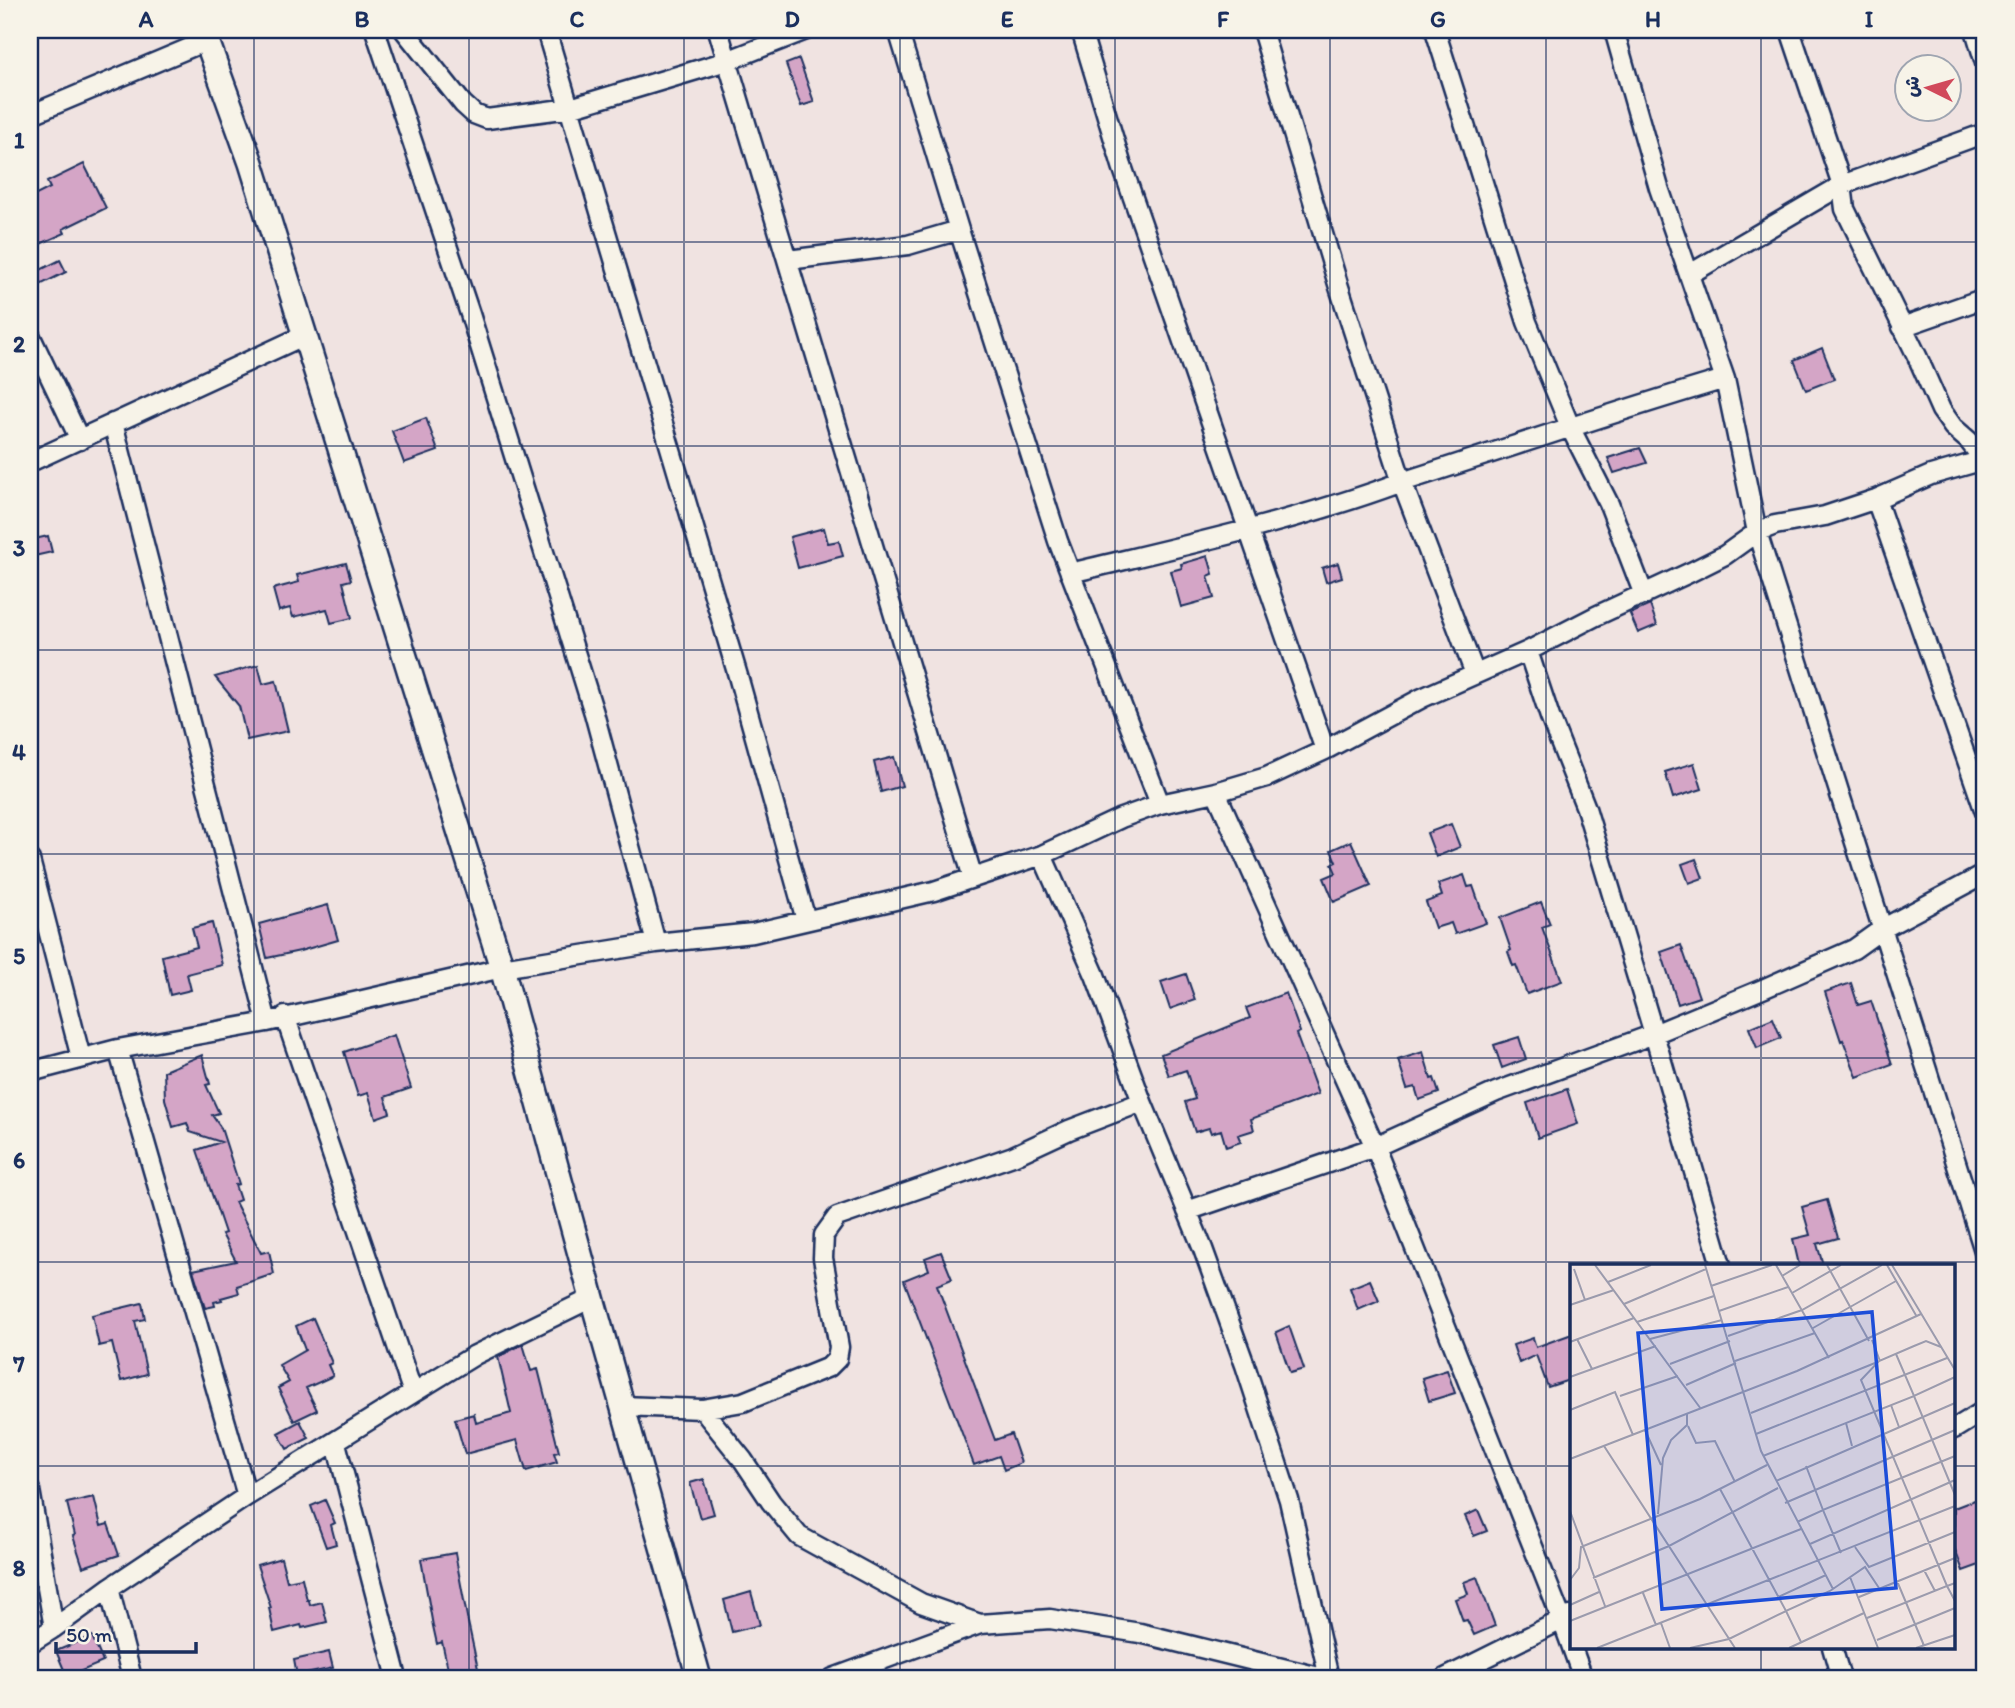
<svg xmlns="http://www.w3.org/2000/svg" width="2015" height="1708" font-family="Itim,'Playpen Sans Arabic',sans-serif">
	<rect width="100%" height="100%" fill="#f0e3e1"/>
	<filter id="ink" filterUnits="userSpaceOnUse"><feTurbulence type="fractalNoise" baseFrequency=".0143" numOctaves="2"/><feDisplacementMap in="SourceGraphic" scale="14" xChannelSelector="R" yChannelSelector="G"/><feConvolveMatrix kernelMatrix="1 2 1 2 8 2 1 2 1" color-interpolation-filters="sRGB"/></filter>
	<g filter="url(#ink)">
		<path fill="#d4a5c6" stroke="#1b2f5e" stroke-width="2" d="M799 59 814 102 801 106 786 64Z
			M84 164 106 208 63 229 65 233 38 245 34 238 30 240V198L50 188 47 182Z
			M60 260 66 272 30 290V275Z
			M1822 348 1834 379 1806 390 1794 360Z
			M426 418 438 451 404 463 392 431Z
			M1640 448 1647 463 1614 473 1608 458Z
			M824 528 828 543 839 541 843 556 798 568 790 537Z
			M48 536 52 552 30 557V540Z
			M1208 556 1213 574 1208 576 1214 598 1181 607 1171 571 1182 568 1181 564Z
			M346 563 351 580 343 582 352 618 331 623 327 609 293 617 290 608 279 611 273 589 299 582 297 575Z
			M1338 563 1342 577 1326 582 1322 568Z
			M1650 605 1657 625 1638 633 1630 614Z
			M258 665 263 684 276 681 288 731 247 740 239 706 215 677Z
			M894 757 902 786 881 792 874 762Z
			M1694 763 1702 789 1673 798 1665 772Z
			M1451 824 1460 847 1436 857 1427 833Z
			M1351 841 1371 886 1334 902 1324 878 1336 873 1332 864 1336 862 1331 850Z
			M1696 859 1703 878 1689 883 1682 864Z
			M1464 875 1468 887 1473 886 1486 923 1455 934 1451 923 1435 928 1426 902 1442 896 1438 884Z
			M1541 902 1550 924 1542 927 1562 981 1527 994 1516 965 1513 966 1508 952 1511 950 1500 918Z
			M328 905 338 940 300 951 267 958 259 924Z
			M212 923 222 965 187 974 191 990 170 995 162 956 197 947 192 928Z
			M1681 945 1699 997 1678 1004 1661 952Z
			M1186 974 1195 1000 1170 1009 1161 982Z
			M1851 983 1858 1005 1871 1001 1892 1064 1857 1077 1843 1040 1841 1041 1825 992Z
			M1286 993 1300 1032 1296 1034 1318 1094 1251 1119 1254 1130 1238 1135 1241 1142 1226 1147 1221 1130 1211 1133 1209 1128 1195 1132 1185 1102 1195 1099 1186 1070 1169 1076 1161 1054 1250 1018 1246 1008Z
			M1773 1018 1781 1038 1757 1048 1749 1028Z
			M394 1035 411 1088 385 1097 390 1113 376 1118 368 1093 358 1096 344 1052Z
			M1519 1037 1526 1059 1502 1068 1494 1045Z
			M1423 1052 1431 1079 1434 1078 1439 1093 1419 1100 1415 1087 1407 1089 1398 1060Z
			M202 1055 210 1084 206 1085 219 1113 212 1115 221 1128 239 1184 235 1185 240 1200 235 1202 261 1253 269 1251 274 1274 237 1286 239 1293 221 1298 222 1300 214 1302 215 1306 205 1308 193 1270 236 1261 222 1234 225 1233 197 1150 221 1142 190 1132 187 1123 173 1127 165 1099 164 1071Z
			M1567 1089 1578 1124 1538 1138 1527 1103Z
			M1827 1200 1838 1238 1817 1244 1823 1265H1799L1793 1239 1810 1235 1802 1207Z
			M941 1252 952 1279 937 1285 995 1440 1011 1434 1021 1463 1004 1470 999 1456 974 1465 904 1280 929 1270 925 1258Z
			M1370 1280 1379 1301 1358 1310 1350 1288Z
			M142 1303 145 1319 135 1321 147 1374 121 1381 112 1343 99 1346 92 1315Z
			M313 1318 332 1363 328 1365 333 1376 306 1388 317 1410 294 1421 278 1388 289 1382 279 1365 305 1350 296 1326Z
			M1289 1326 1304 1369 1290 1373 1276 1332Z
			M1572 1334V1379L1548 1387 1536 1355 1519 1363 1513 1345 1533 1338 1536 1347Z
			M523 1344 531 1371 538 1369 559 1452 554 1453 557 1462 526 1471 517 1440 465 1454 455 1419 474 1414 476 1423 511 1413 498 1357Z
			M1447 1370 1455 1393 1429 1401 1422 1378Z
			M300 1421 309 1438 287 1449 278 1433Z
			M704 1479 714 1514 700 1518 690 1483Z
			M1985 1496V1563L1963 1571 1954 1547V1508Z
			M94 1497 101 1526 108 1524 119 1555 83 1567 73 1536 75 1535 67 1503Z
			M325 1500 335 1523 331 1525 336 1544 326 1547 311 1506Z
			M1478 1510 1487 1531 1474 1536 1465 1516Z
			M455 1553 468 1622 480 1678H450L442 1642 437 1644 433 1626 421 1559Z
			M281 1558 287 1581 302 1578 307 1600H309L310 1605 322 1602 327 1622 302 1628 301 1625 274 1632 269 1608H271L257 1565Z
			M1477 1577 1495 1626 1474 1635 1467 1620 1463 1621 1455 1599 1468 1594 1464 1582Z
			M751 1592 760 1625 732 1632 724 1600Z
			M92 1636 103 1662 67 1677 56 1651Z
			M329 1652 333 1668 297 1676 294 1660Z"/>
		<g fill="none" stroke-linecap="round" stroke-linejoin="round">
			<g stroke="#1b2f5e" stroke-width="23">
				<path id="minor" d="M375 30 470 314 594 713 656 943
					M404 30 463 104 474 114 487 119 570 108 727 61 806 30
					M546 30 738 676 806 920
					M718 30 973 878
					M898 30 959 230 1058 541 1160 804
					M1081 30 1122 166 1325 750
					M1435 30 1527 322 1571 429 1609 504 1644 595
					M1614 30 1659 188 1725 379 1757 532 1985 1254
					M1975 30 1985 63
					M30 115 206 41
					M1985 133 1842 185 1845 209 1917 356 1941 410 1953 427 1969 441 1985 462
					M788 260 908 245 959 230
					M1690 274 1842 185 1790 30
					M1902 327 1985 298
					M30 335 80 440
					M113 423 267 1022
					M30 462 303 336
					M1876 499 1985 812
					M1070 573C1182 546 1294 522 1402 482L1338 284 1262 30
					M1528 651 1550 717 1586 808 1654 1034 1721 1265
					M1475 674 1402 482C1509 448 1616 411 1725 379
					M1216 792 1375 1147 1562 1620 1583 1678
					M1042 855 1095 975 1142 1102 1203 1249 1245 1365 1289 1500 1329 1678
					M30 860 81 1058
					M285 1016 413 1393
					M118 1049 247 1496
					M30 1072 118 1049 267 1022 502 968 656 943 753 933 934 891 1042 855 1121 818 1160 804 1216 792 1267 777 1325 750 1422 698 1528 651 1596 616 1691 572 1725 555 1757 532 1775 525 1825 516 1876 499 1931 475 1984 460
					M1187 1211 1375 1147 1496 1092 1654 1034 1765 988 1854 949 1882 929 1985 874
					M622 1406 702 1409 743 1460 771 1502 799 1536 921 1603 980 1624 1050 1619 1140 1633 1323 1678
					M702 1409 743 1402 829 1367 837 1359 839 1347 823 1258 824 1235 837 1217 1013 1156 1069 1130 1142 1102
					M1954 1429 1985 1410
					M336 1443 397 1678
					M30 1490 54 1628
					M109 1588 132 1678
					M30 1643 54 1628 109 1588 247 1496 413 1393 475 1355 592 1298
					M1832 1647 1841 1678
					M833 1678 980 1624
					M1445 1678 1570 1616"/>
			</g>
			<g stroke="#1b2f5e" stroke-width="28">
				<path id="tertiary" d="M203 30 251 163 502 968 592 1298 699 1678"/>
			</g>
			<use href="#minor" stroke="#f7f3e8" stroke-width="18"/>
			<use href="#tertiary" stroke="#f7f3e8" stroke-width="23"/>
		</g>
	</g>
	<path fill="none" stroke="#1b2f5e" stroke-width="2" stroke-opacity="0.55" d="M254 30V1678M469 30V1678M684 30V1678M900 30V1678M1115 30V1678M1330 30V1678M1546 30V1678M1761 30V1265M30 242H1985M30 446H1985M30 650H1985M30 854H1985M30 1058H1985M30 1262H1985M30 1466H1572M1954 1466H1985M1761 1647V1678"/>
	<g transform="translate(1570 1264)">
		<rect width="385" height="385" fill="#f0e3e1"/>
		<path fill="none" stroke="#9b9bad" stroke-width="2" d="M25 1 131 145M135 1 191 187 263 325M206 1 259 94M257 1 299 77M317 1 347 53M322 1 385 106M4 5 15 36M212 12 230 1M38 18 81 1M141 22 202 1M222 29 271 1M54 40 136 5M0 41 44 26M149 47 218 23M67 58 144 32M243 64 326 17M158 72 232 46 312 1M7 75 22 105M80 75 152 56M302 76 310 97M0 78 64 54M326 90 344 132 385 113M165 97 245 69M100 100 160 77M0 113 86 82M116 121 166 99M50 132 108 112M321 141 329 163M0 146 45 128 63 171M181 149 305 99M276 159 282 182M118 162 126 179 145 177 165 218M75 166 91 201M186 170 377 94M34 182 165 384M193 192 344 132 385 231M0 195 227 107 351 50M236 202 253 246 385 192M206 217 385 139M150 225 216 347 260 327 295 303 309 324M215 239 385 166M0 247 35 342M88 250 93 194 101 176 117 161V150M227 258 253 246 271 289M240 280 385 216M285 283 299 303 385 268M354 306 365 327M280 313 308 384M23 314 99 282 208 224M0 316 9 304 11 283 130 235 197 201M327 317 355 384M385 319 377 322 385 337M73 329 86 361M208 333 256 311M289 333 385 294M0 341 29 328M297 354 377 322 291 116 309 97 344 82 356 77 371 83M0 357 231 265M91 359 100 384M307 376 385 344M27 384 385 242M120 384 159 375 216 347 231 378M219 384 294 349M346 384 385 371"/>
		<path fill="#1d4ed8" fill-opacity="0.15" stroke="#1d4ed8" stroke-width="3.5" d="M302 48 326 324 92 345 68 69Z"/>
		<rect width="385" height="385" fill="none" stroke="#1b2f5e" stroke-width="3.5"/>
	</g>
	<rect width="2015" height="1708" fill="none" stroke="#f7f3e8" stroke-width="77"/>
	<g transform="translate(1928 88) rotate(275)"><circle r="33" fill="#f7f3e8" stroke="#9fa5b1" stroke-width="2"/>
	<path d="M0-5L12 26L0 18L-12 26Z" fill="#d1495b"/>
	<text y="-10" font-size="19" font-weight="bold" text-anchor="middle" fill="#1b2f5e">ش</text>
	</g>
	<path d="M56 1642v10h140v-10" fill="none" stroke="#1b2f5e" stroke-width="3.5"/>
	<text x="66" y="1642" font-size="21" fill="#1b2f5e" stroke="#f7f3e8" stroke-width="5" paint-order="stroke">50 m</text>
	<rect x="38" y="38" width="1938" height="1632" fill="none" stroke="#1b2f5e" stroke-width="2.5"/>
	<g font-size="23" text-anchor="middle" font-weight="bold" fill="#1b2f5e">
		<text x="146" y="27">A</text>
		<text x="362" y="27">B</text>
		<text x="577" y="27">C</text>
		<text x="792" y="27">D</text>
		<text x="1007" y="27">E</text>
		<text x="1223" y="27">F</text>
		<text x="1438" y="27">G</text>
		<text x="1653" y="27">H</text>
		<text x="1869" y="27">I</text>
		<text x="19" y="148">1</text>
		<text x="19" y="352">2</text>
		<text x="19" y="556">3</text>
		<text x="19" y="760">4</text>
		<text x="19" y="964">5</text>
		<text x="19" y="1168">6</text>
		<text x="19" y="1372">7</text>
		<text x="19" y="1576">8</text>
	</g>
</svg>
